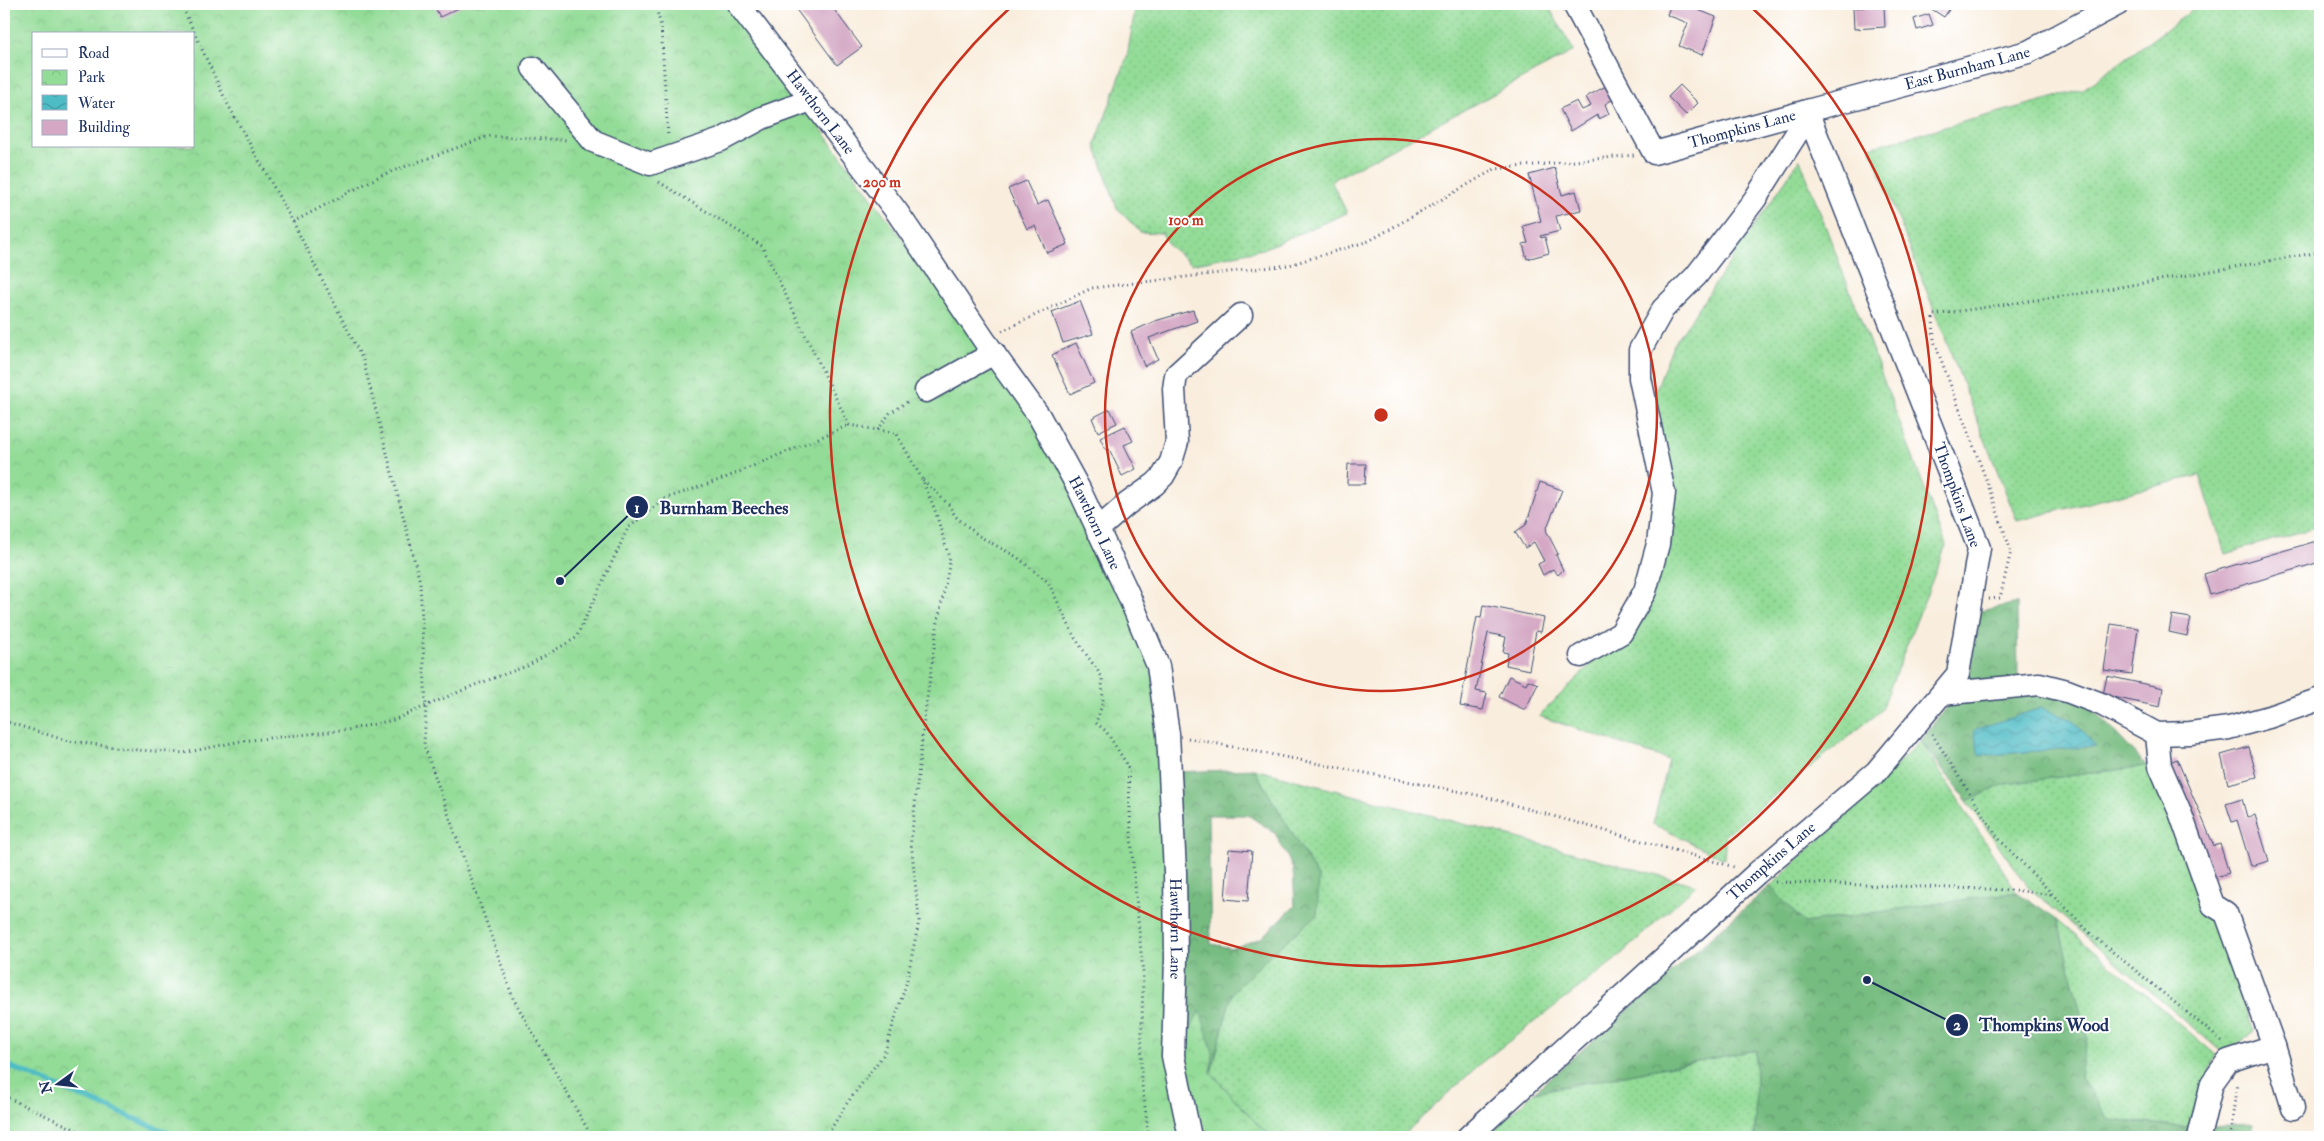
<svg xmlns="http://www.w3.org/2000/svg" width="2324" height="1141" font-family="'IM FELL Double Pica',serif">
	<defs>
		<pattern id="grass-dots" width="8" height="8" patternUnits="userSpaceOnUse" patternTransform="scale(1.25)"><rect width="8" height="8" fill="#93dc97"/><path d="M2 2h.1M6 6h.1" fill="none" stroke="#7ebd85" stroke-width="1.8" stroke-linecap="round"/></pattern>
		<pattern id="forest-crowns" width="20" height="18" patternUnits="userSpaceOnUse" patternTransform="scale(1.25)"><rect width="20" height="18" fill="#76bc80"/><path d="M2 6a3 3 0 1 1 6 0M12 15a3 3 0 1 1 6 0" fill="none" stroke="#60996c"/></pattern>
		<pattern id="park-crowns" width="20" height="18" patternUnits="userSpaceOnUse" patternTransform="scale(1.25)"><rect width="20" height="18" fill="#93dc97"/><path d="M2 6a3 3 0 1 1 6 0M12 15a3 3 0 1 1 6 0" fill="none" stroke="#7ebd85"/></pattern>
		<pattern id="water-waves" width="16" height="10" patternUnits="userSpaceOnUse" patternTransform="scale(1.25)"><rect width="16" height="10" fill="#4ebcc5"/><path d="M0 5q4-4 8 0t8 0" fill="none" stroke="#4099a3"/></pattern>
	</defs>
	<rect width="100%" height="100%" fill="#fff"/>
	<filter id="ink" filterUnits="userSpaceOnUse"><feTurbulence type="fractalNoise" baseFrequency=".02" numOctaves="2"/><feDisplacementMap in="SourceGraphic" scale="10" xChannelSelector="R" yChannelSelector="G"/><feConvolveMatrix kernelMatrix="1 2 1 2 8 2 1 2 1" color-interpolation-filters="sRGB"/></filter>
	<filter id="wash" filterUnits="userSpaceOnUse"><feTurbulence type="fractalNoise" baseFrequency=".0096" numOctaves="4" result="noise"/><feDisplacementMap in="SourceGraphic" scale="20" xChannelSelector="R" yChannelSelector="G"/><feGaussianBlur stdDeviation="1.12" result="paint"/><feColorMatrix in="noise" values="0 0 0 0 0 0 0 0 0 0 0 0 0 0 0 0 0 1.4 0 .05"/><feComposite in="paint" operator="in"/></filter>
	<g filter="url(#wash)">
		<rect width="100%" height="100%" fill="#f9eede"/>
		<path fill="url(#grass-dots)" stroke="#57867a" d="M1136 4H1547L1574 51 1331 181 1347 213 1263 249 1192 264 1169 246 1162 233 1140 232 1117 208 1095 145 1127 57Z
			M2195 4H2320V526L2225 554 2200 475 2017 521 1870 147 2082 90 2186 15Z
			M1800 159 1946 545 1881 711 1726 834 1724 859 1653 824 1669 760 1539 716 1649 606 1671 530 1655 392 1672 347Z
			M1921 741 2017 892 1804 923 1770 887Z
			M2147 766 2217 928 2254 1032 2224 1054 2028 887 1967 801 2005 784Z
			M1254 769 1696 885 1615 960 1482 1062 1401 1137H1274L1260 1127 1211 1073 1232 993 1271 954 1319 879Z
			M2057 919 2216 1055 2188 1127 2109 1120 2080 1076 2087 1038Z
			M1756 1050 1755 1137H1488L1534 1092Z"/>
		<path fill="url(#forest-crowns)" stroke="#48766f" fill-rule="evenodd" d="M2017 603 2018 677 2069 684 2147 766 2005 784 1967 801 1921 741 1969 676 1980 611Z
			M1254 769 1319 879 1317 915 1271 954 1232 993 1211 1073 1260 1127 1274 1137H1198L1178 989V772ZM1208 815H1248L1275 833 1293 868 1295 906 1261 938 1233 948 1211 944Z
			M1770 886 1804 923 2017 892 2057 919 2087 1038 2080 1076 2109 1120 2188 1127 2252 1124V1137H1755L1756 1050 1534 1092Z"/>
		<path fill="url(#park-crowns)" stroke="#57867a" fill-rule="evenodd" d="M4 4H729L926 271 1053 450 1146 642 1157 695 1182 1137H4ZM34 34H194V146H34Z
			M1200 1011 1213 1053 1211 1073 1260 1127 1274 1137H1198L1179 1049Z"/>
		<path fill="url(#water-waves)" stroke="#347692" d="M2041 708 2072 720 2096 746 1979 756 1974 730Z"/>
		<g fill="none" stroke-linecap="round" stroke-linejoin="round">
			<path stroke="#4ebcc5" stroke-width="5.5" d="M4 1064 178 1137"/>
		</g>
		<g id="blocks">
			<path fill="#d4a8c5" d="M433 4H467L440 17Z
				M792 4H830L862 47 837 65Z
				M1671 4H1683L1716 17 1702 55 1679 46 1688 23 1667 15Z
				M1865 4H1877V7L1884 6 1885 27 1854 29 1853 8 1865 7Z
				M1933 4H1953L1944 17 1930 8Z
				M1929 14 1933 25 1917 30 1914 19Z
				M1608 85 1615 98 1605 104 1609 114 1599 119 1597 115 1571 131 1560 109 1577 101 1582 110 1591 106 1586 97Z
				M1680 85 1698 103 1686 115 1668 97Z
				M1555 168 1562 195 1576 191 1581 210 1556 216 1560 231 1540 236 1541 238 1545 237 1549 253 1527 259 1523 244 1528 243 1523 226 1541 221 1529 175Z
				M1026 181 1037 205 1048 200 1068 244 1047 253 1035 226 1027 229 1008 189Z
				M1080 301 1093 334 1063 343 1052 312Z
				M1193 310 1197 321 1149 338 1158 359 1144 366 1131 332 1155 321Z
				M1076 343 1094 383 1070 394 1052 355Z
				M1110 409 1117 423 1098 432 1092 418Z
				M1125 426 1133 441 1124 445 1136 469 1122 476 1109 449 1106 450 1100 438Z
				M1348 464H1366L1365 484H1347Z
				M1540 482 1562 490 1546 530 1558 554 1556 555 1563 570 1558 575 1553 569 1543 575 1538 564 1544 561 1534 542 1525 548 1515 532 1526 525Z
				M2320 540V562L2210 595 2204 574Z
				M1483 605 1544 618 1541 632 1536 631 1529 670 1506 665 1508 653 1503 652 1506 637 1488 633 1476 691 1487 693 1483 710 1460 706 1477 617 1481 618Z
				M2172 615 2191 618 2187 636 2169 632Z
				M2111 624 2138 628 2132 674 2104 670Z
				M1509 676 1526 684 1528 680 1538 684 1525 710 1499 697Z
				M2107 676 2163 688 2160 707 2103 695Z
				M2249 747 2257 777 2228 784 2221 755Z
				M2177 759 2214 846 2220 844 2229 873 2212 878 2166 764Z
				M2242 799 2247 817 2255 815 2269 861 2251 866 2237 820 2232 822 2226 804Z
				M1229 849 1252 851 1248 901 1225 899Z"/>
		</g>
	</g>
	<g filter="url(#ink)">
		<use href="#blocks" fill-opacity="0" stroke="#3c4c71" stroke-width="1"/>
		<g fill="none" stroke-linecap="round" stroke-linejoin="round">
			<g stroke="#3c4c71" stroke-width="25">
				<g id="minor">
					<path id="s1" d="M738 4 897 212 984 340 1039 416 1079 489 1129 596 1158 666 1168 734 1175 872 1176 959 1173 1056 1190 1137"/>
					<path d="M533 68 593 141 650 164 721 140 762 118 811 100"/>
					<path id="s2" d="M1807 111 2028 52 2118 4"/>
					<path d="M926 391 994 353"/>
					<path d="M1097 530 1127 504 1155 484 1163 476 1171 462 1177 442 1174 389 1176 375 1241 315"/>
					<path d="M1581 656 1621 633 1645 591 1658 544 1664 493 1640 378V350L1663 309 1696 276 1755 199 1809 114"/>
					<path d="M1942 694 2039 684 2067 691 2101 704 2157 734 2190 733 2229 728 2269 717 2320 699"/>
					<path d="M2157 734 2160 766 2180 812 2213 905 2226 913 2274 1046 2228 1061 2212 1083 2199 1137"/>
					<path d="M2274 1046 2293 1108"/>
					<path id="s3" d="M1468 1137 1757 873 1876 772 1958 674 1979 548 1807 111 1654 153 1574 4"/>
				</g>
			</g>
			<path stroke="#3c4c71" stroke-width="3" stroke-dasharray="1 4" stroke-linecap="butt" d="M181 4 226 101 293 222 363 360 420 582 426 706 424 745 513 998 592 1137
				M655 4 661 26 668 137
				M659 182 762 246 849 425 896 433 922 479 935 510 950 561 938 621 924 720 911 841 919 921 906 984 884 1054 845 1106 826 1137
				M293 222 382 175 489 136 567 140
				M1002 331 1092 288 1289 265 1369 241 1495 169 1634 155
				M878 430 890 413 910 400
				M923 480 949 505 955 516 979 536 1017 557 1048 582 1075 638 1102 677 1103 702 1096 723 1106 731 1128 766 1132 853 1143 974 1141 1077 1149 1137
				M1989 599 2000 598 2011 551 1987 482 1934 341 1933 315 2097 291 2320 252
				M4 721 68 741 138 750 184 753 241 741 347 730 393 720 475 685 527 666 576 638 628 528 664 499 725 478 849 425
				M1932 734 1998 838 2092 935 2222 1041
				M1188 738 1482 796 1734 867
				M1775 882 2013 890 2053 895
				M4 1096 91 1137
				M2230 1137 2237 1083"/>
			<use href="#minor" stroke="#fff" stroke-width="22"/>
		</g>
	</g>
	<g fill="none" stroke="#c8321e" stroke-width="2.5">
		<circle cx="1381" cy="415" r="276"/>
		<path d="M1750 6A551 551 0 1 1 1012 6"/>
	</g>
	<g text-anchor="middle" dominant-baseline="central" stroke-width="4" stroke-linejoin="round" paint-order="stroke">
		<g font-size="16" fill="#1b2f5e" stroke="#fff">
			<text stroke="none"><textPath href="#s2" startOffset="166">East Burnham Lane</textPath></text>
			<text stroke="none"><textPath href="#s1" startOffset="136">Hawthorn Lane</textPath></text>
			<text transform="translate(1742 129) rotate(-15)">Thompkins Lane</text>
			<text transform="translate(1957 495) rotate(70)">Thompkins Lane</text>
			<text stroke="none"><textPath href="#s1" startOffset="631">Hawthorn Lane</textPath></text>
			<text stroke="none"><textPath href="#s3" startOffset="410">Thompkins Lane</textPath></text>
			<text stroke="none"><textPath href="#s1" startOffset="1051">Hawthorn Lane</textPath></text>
		</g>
	</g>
	<circle cx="1381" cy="415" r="8" fill="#c8321e" stroke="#fff" stroke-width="2.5"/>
	<g font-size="15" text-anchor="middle" font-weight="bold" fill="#c8321e" stroke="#fff" stroke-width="4" stroke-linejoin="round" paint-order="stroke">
		<text x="882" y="187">200 m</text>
		<text x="1186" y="225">100 m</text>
	</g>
	<path fill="none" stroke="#1b2f5e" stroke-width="2" d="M560 581L637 507M1867 980L1957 1025"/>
	<g fill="#1b2f5e" stroke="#fff" stroke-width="2">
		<circle cx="560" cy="581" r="5"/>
		<circle cx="1867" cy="980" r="5"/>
		<circle cx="637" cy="507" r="12"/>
		<circle cx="1957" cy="1025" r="12"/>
	</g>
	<g font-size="15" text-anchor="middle" font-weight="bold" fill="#fff">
		<text x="637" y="513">1</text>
		<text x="1957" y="1030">2</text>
	</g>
	<g font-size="18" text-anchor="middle" font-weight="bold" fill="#1b2f5e" stroke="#fff" stroke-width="4" stroke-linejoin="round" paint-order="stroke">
		<text x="724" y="514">Burnham Beeches</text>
		<text x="2044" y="1031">Thompkins Wood</text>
	</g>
	<rect width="2324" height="1141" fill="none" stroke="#fff" stroke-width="20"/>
	<rect x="32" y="32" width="162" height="115" fill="#ffffff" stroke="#a4acbf"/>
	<rect x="42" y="49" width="25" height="8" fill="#ffffff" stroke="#a4acbf"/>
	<text x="78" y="58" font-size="15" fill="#1b2f5e">Road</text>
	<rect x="42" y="70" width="25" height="15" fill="url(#park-crowns)" stroke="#a4acbf"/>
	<text x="78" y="82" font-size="15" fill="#1b2f5e">Park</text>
	<rect x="42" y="95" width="25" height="15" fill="url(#water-waves)" stroke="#a4acbf"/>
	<text x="78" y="108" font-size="15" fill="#1b2f5e">Water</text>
	<rect x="42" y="120" width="25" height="15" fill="#d4a8c5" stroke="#a4acbf"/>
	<text x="78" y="132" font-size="15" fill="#1b2f5e">Building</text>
	<g transform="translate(58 1084) rotate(255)" stroke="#ffffff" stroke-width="4" paint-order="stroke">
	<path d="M0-4L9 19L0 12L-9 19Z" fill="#1b2f5e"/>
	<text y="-8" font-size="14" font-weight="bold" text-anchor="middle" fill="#1b2f5e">N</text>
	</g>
</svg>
